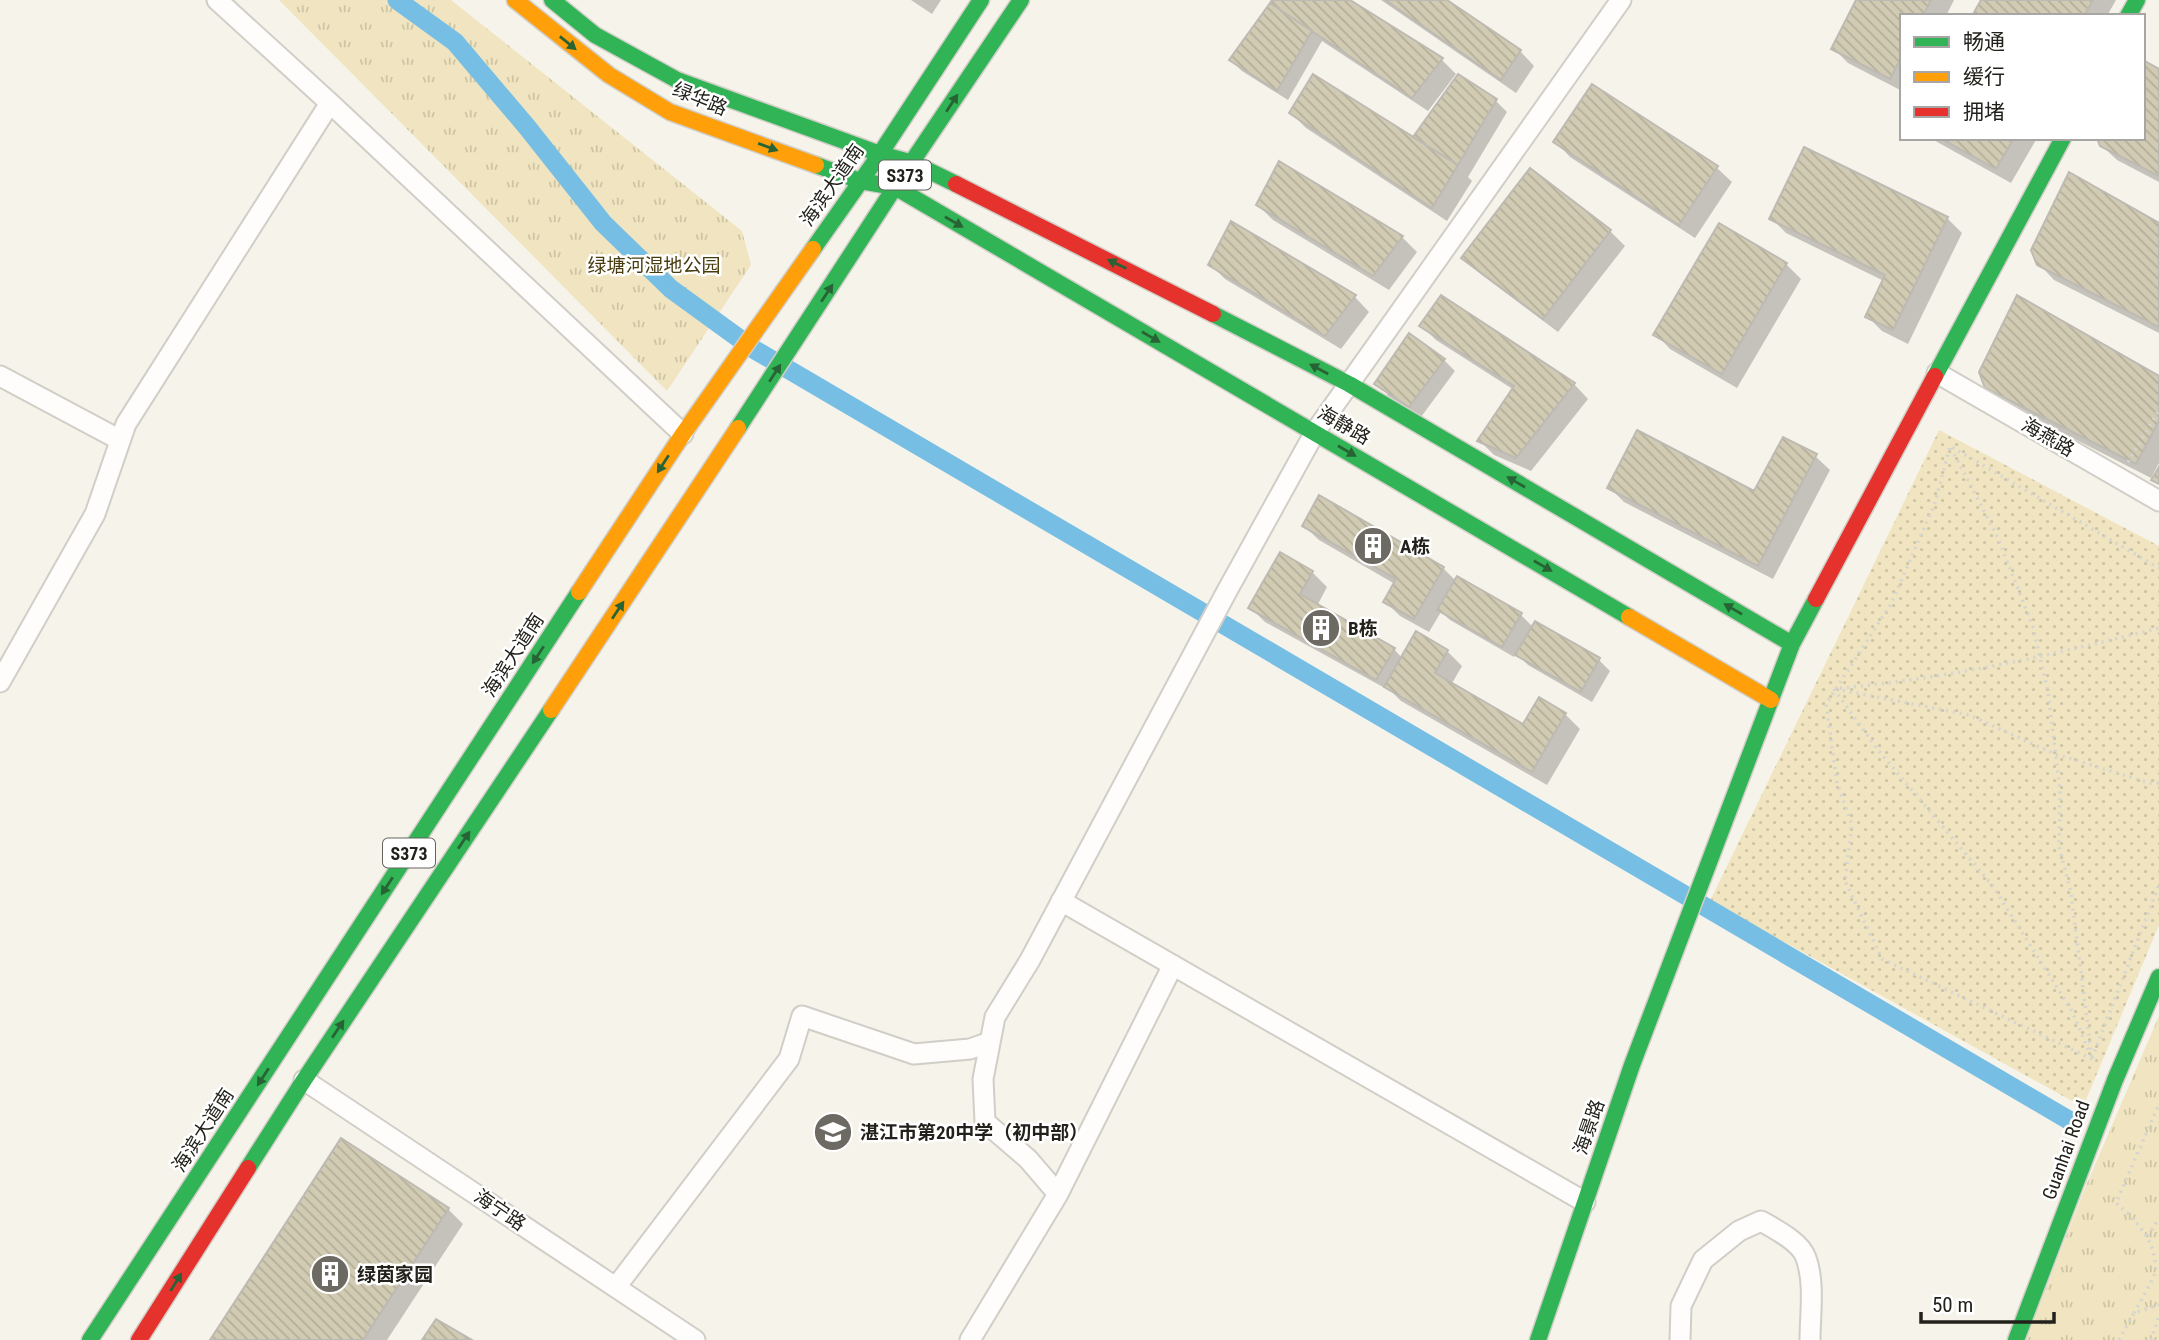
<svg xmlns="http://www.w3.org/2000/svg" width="2159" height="1340" font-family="'Roboto Condensed','Noto Sans SC',sans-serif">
	<defs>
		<pattern id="grass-dots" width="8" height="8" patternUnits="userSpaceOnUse" patternTransform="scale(1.75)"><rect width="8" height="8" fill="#f0e5c0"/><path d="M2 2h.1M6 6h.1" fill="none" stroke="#cec4a4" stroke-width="1.8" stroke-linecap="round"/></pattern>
		<pattern id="park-tufts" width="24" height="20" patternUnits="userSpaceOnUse" patternTransform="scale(1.75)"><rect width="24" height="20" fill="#f0e5c0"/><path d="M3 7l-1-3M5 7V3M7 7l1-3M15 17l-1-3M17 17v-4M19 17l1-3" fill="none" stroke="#cec4a4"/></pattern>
		<pattern id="building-back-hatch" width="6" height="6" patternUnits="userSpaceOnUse" patternTransform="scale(1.75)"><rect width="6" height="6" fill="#d2cbb3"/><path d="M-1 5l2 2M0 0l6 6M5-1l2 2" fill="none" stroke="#b4ae99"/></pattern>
	</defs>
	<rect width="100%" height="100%" fill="#f6f3ea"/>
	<path fill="url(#grass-dots)" d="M1939 430 2159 546V925L2083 1107 1710 901Z"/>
	<path fill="url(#park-tufts)" d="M279 0H451L742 231 751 265 667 391Z
		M2159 1016V1340H2026L2085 1188Z"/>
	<path fill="#0003" d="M911 0H941L932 14Z
		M1274 0H1347L1441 59 1456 74 1428 111 1322 41 1288 100 1242 71 1231 60Z
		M1381 0H1443L1520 51 1534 66 1516 93Z
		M1858 0H1954L1946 16H1902V91L1848 63 1833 48Z
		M1983 0H2116L2107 16H1974Z
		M2159 71V182L2117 160 2101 145 2143 138Z
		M1459 77 1496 101 1507 112 1468 177 1472 181 1447 221 1306 128 1291 113 1414 140Z
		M1930 138H2037L2011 183Z
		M1556 142 1717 168 1732 182 1695 238 1570 157Z
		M1280 164 1402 237 1417 252 1389 290 1273 220 1258 205Z
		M1771 218H1947L1962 233 1908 344 1882 331 1867 316 1884 281 1786 233Z
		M2159 225V333L2054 280 2039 264Z
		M1610 231 1625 246 1558 332 1478 272 1464 258Z
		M1210 264 1355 297 1369 312 1341 349 1225 279Z
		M1786 264 1801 279 1737 388 1670 349 1656 334Z
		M1422 326 1574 384 1588 399 1531 471 1494 455 1480 441 1514 390 1436 340Z
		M1409 336 1444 360 1455 371 1421 417 1387 395Z
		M2159 378V463L2151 478 2002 402 1987 387Z
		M1815 456 1830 470 1773 579 1624 502 1609 487 1755 494Z
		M1304 526 1443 568 1456 581 1458 578 1521 615 1533 627 1535 623 1599 660 1610 671 1592 702 1528 665 1516 653 1514 657 1450 620 1441 612 1429 632 1400 616 1385 601 1395 584 1319 540Z
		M1312 572 1327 587 1317 606 1394 649 1402 658 1447 651 1462 666 1451 685 1524 727 1565 714 1580 729 1547 785 1401 701 1392 692 1265 622 1250 607Z
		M448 1209 463 1224 387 1340H212Z"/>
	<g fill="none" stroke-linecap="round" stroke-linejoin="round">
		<path stroke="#77bee4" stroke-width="19" d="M397 0 455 42 527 127 603 223 671 289 755 350 2072 1122"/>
	</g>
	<path fill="url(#building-back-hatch)" stroke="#bdbab4" stroke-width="2" d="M1272 0H1350L1443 58 1412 98 1270 3Z
		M1385 0H1447L1521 50 1501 80Z
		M1856 0H1931L1923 16H1902V56L1890 79 1831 49Z
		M1981 0H2093L2084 16H1972Z
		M1270 3 1312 31 1277 91 1229 60Z
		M2143 60 2159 69V176L2100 146 2097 138H2143Z
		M1313 74 1458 165 1432 208 1289 113Z
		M1458 74 1497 99 1458 165 1413 137Z
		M1592 84 1718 166 1679 225 1553 142Z
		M1940 138H2014L1996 169Z
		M1804 147 1948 217 1893 330 1865 317 1885 275 1769 219Z
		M1279 161 1403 236 1373 276 1256 205Z
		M1530 168 1611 230 1543 319 1461 258Z
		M2069 172 2159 223V327L2037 265 2031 250Z
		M1231 221 1356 295 1325 336 1208 265Z
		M1719 223 1787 263 1722 374 1653 335Z
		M1441 295 1575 383 1516 458 1477 441 1514 386 1419 326Z
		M2017 295 2159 376V421L2136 464 1985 388 1979 372Z
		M1409 333 1445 359 1409 407 1374 384Z
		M1637 430 1754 491 1783 437 1817 454 1758 566 1607 488Z
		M2159 467V484L2151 480Z
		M1319 495 1444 567 1414 619 1383 602 1396 579 1302 526Z
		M1280 552 1313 571 1300 594 1395 648 1376 680 1248 608Z
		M1457 576 1522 613 1502 647 1437 610Z
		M1535 621 1600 658 1581 692 1515 655Z
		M1416 631 1448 650 1435 673 1523 724 1539 697 1566 713 1532 772 1384 687Z
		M341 1138 449 1208 363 1340H210Z
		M436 1319 472 1340H422Z"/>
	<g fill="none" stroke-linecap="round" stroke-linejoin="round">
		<g stroke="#d0cec7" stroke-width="23">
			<path id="street" d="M217 0 330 103 683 434
				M1937 373 2159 501
				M0 376 120 440
				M0 682 95 514 126 424 330 103
				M1061 901 1585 1202
				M304 1080 695 1340
				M1058 1194 1028 1159 985 1122 983 1079 995 1017 1030 960 1227 591 1315 432 1621 0
				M616 1287 789 1059 802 1016 914 1054 970 1049 990 1042
				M970 1340 1058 1194 1173 965
				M1680 1340 1681 1306 1703 1260 1739 1231 1761 1221C1775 1229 1801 1242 1806 1258 1815 1283 1810 1314 1810 1340"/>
		</g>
		<g stroke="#d0cec7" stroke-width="19">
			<path id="fast" d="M552 0 595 35 677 80 880 154 913 163 956 184
				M2128 16 2137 0
				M816 165 860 181 895 187 1629 617
				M813 249 880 154 981 0
				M1213 314 1349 384 1792 644
				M1935 376 2063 138
				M738 428 895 187 1021 0
				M248 1168 304 1080 551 710
				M90 1340 579 592
				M1538 1340 1632 1065 1792 644 1816 599
				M2016 1340 2115 1080 2159 977"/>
		</g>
		<g stroke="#d0cec7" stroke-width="19">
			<path id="slow" d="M515 0 609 75 670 112 816 165
				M579 592 683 434 813 249
				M1629 617 1771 700
				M551 710 738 428"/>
		</g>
		<g stroke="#d0cec7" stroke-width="19">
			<path id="jam" d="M956 184 1213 314
				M1816 599 1935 376
				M139 1340 248 1168"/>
		</g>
		<path stroke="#d4d4d1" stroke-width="3.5" stroke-dasharray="2 5" stroke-linecap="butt" d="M1951 448 1997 536 2033 627 2048 692 2060 790 2059 846 2071 893 2092 1059
			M2128 462 2159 410
			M1840 688C1950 678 2052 655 2159 628
			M1834 689 1878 750 1992 885 2072 1011 2090 1054
			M1836 689 1969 715 2055 754 2150 783H2159
			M2092 1058 2159 885
			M2092 1059 1882 959 1845 881 1852 825 1837 783 1826 704 1891 604 1935 503 1950 446 2159 568
			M2148 1236 2159 1218
			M2134 1313C2141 1300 2150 1286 2155 1273 2159 1244 2136 1220 2116 1203L2159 1104
			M2119 1340 2134 1313 2159 1305
			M2151 1340 2159 1316"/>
		<use href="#street" stroke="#fefdfc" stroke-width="19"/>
		<use href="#fast" stroke="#30b455" stroke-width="16"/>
		<use href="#slow" stroke="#ff9f0a" stroke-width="16"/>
		<use href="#jam" stroke="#e5322d" stroke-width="16"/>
	</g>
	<defs><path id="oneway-solid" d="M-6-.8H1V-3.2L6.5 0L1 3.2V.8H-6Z" transform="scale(1.75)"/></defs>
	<g fill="#286335">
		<use href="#oneway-solid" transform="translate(568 43) rotate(39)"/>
		<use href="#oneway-solid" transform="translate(952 103) rotate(-57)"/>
		<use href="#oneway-solid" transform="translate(768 147) rotate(20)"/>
		<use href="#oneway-solid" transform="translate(954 222) rotate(30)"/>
		<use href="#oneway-solid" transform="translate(1117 264) rotate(-154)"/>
		<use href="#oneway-solid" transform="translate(827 293) rotate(-57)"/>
		<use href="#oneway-solid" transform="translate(1151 337) rotate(30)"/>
		<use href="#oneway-solid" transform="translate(1319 369) rotate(-152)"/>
		<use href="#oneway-solid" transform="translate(775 373) rotate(-57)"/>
		<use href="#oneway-solid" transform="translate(1347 451) rotate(30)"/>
		<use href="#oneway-solid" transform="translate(663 464) rotate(123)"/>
		<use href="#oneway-solid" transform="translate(1516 482) rotate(-150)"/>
		<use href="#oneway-solid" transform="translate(1543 566) rotate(30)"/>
		<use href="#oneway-solid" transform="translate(1733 609) rotate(-150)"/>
		<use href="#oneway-solid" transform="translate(618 610) rotate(-56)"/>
		<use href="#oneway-solid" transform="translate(538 655) rotate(123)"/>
		<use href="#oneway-solid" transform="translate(464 840) rotate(-56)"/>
		<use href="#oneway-solid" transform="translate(387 886) rotate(123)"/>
		<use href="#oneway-solid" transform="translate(338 1029) rotate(-56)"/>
		<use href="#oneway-solid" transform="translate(263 1077) rotate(123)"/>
		<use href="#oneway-solid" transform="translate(176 1282) rotate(-58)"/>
	</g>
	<defs>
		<g id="building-disc" transform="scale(2.0125)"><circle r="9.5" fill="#6c6a63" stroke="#fff"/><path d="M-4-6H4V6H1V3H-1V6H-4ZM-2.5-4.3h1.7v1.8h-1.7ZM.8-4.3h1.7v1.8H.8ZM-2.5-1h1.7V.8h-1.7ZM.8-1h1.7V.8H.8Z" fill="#fff"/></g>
		<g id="school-disc" transform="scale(2.0125)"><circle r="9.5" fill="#6c6a63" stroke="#fff"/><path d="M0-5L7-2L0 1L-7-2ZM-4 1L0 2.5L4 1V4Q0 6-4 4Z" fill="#fff"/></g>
	</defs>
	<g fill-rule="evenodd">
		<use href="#building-disc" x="1373" y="546"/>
		<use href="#building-disc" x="1321" y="628"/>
		<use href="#school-disc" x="833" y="1132"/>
		<use href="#building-disc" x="330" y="1274"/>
	</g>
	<g text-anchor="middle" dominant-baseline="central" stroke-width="5" stroke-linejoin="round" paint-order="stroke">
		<g fill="#fff" stroke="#64645f" stroke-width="2">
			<rect x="879" y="160.5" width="52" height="29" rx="5"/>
			<rect x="383" y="838.5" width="52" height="29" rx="5"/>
		</g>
		<g font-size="18" font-weight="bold" fill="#22211b">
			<text x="905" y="175">S373</text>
			<text x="409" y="853">S373</text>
		</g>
		<g font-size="19" fill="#22211b" stroke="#fff">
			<text transform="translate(700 99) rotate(22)">绿华路</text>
			<text transform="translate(832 185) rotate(-55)">海滨大道南</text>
			<text transform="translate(1344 425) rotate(30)">海静路</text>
			<text transform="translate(2048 437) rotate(30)">海燕路</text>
			<text transform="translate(513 655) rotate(-57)">海滨大道南</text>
			<text transform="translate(1589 1127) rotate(-71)">海景路</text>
			<text transform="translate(203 1130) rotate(-57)">海滨大道南</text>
			<text transform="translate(2066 1150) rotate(-70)">Guanhai Road</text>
			<text transform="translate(500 1210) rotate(34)">海宁路</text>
		</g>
		<g font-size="19" fill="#483c0f" stroke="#fff">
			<text x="654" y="265">绿塘河湿地公园</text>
		</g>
		<g font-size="19" font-weight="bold" fill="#22211b" stroke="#fff" text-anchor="start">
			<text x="1400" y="546">A栋</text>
			<text x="1348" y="628">B栋</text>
			<text x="860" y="1132">湛江市第20中学（初中部）</text>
			<text x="357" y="1274">绿茵家园</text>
		</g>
	</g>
	<rect x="1900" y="14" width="245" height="126" fill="#ffffff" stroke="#a7a6a4" stroke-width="2"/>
	<rect x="1914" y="37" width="35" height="10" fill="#30b455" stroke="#a7a6a4" stroke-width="2"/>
	<text x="1963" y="49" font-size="21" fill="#22211b">畅通</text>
	<rect x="1914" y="72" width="35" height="10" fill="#ff9f0a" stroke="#a7a6a4" stroke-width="2"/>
	<text x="1963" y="84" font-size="21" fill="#22211b">缓行</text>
	<rect x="1914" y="107" width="35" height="10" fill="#e5322d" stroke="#a7a6a4" stroke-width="2"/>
	<text x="1963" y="119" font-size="21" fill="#22211b">拥堵</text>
	<path d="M1921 1312v10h133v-10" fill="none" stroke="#22211b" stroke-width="3.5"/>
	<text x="1932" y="1312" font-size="21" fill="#22211b" stroke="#ffffff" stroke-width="5" paint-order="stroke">50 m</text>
</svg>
